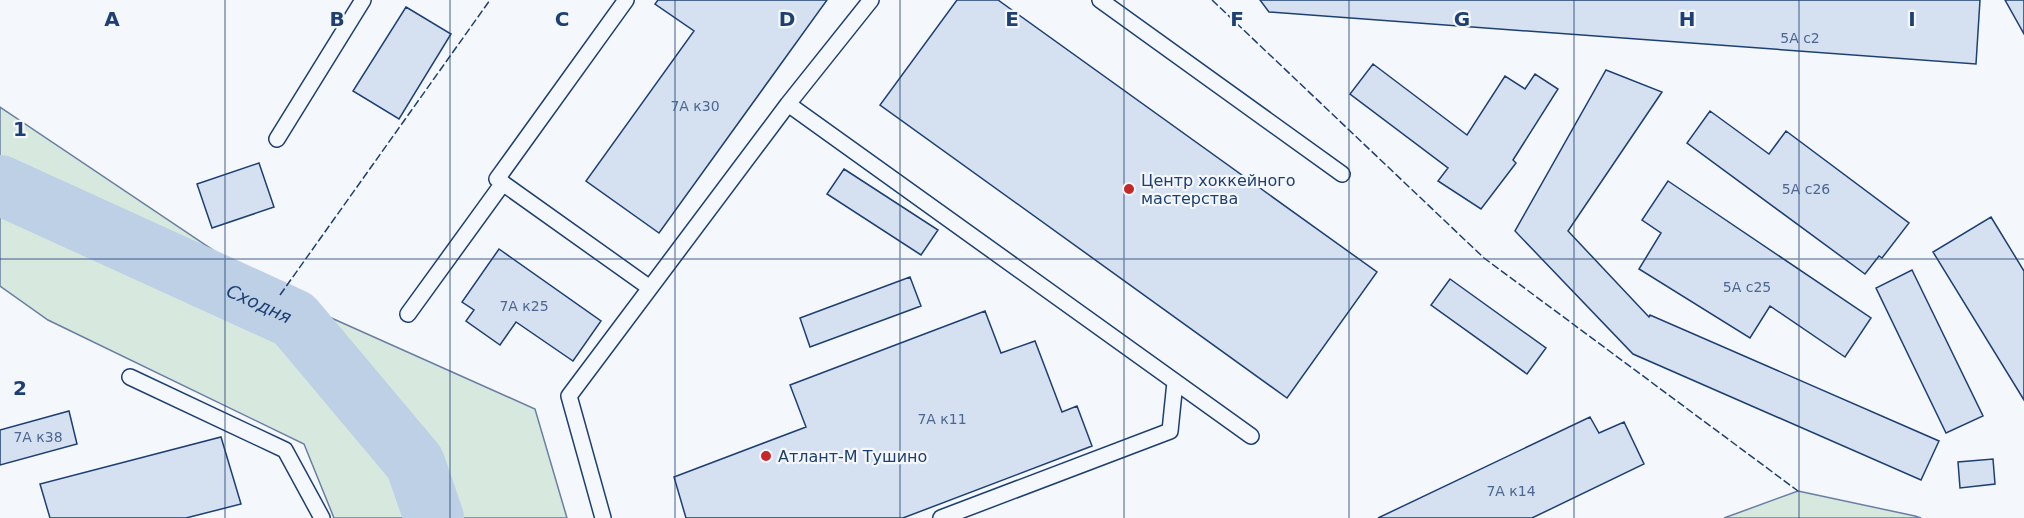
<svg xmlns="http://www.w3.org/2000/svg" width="2024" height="518" font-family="'DejaVu Sans',sans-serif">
	<rect width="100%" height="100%" fill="#f4f7fb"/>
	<path fill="#d7e8df" stroke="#687fa3" stroke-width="1.5" d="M0 107 280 295 535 409 567 518H334L304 444 48 320 0 286Z
		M1798 491 1915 516 1921 518H1724Z"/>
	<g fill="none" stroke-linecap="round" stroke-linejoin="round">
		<path stroke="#bed0e5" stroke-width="60" id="s1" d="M0 185 294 319 415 463 434 518"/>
	</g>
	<path fill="#d5e0f0" stroke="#1d3f73" stroke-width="1.5" d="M658 0H827L659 233 586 181 694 31 655 4Z
		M957 0H998L1377 272 1287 398 880 105Z
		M1260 0H1980L1976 64 1269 12Z
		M2005 0H2024V34Z
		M406 7 451 34 399 119 353 91Z
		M1373 64 1467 135 1505 76 1525 89 1535 74 1558 89 1513 160 1516 163 1481 209 1438 181 1448 168 1350 94Z
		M1606 70 1662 92 1568 231 1649 317 1650 315 1939 441 1921 480 1633 354 1515 231Z
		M1710 111 1769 154 1786 131 1909 223 1882 258 1879 256 1865 274 1687 143Z
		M259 163 274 207 212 228 197 184Z
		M844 169 938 230 921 255 827 194Z
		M1668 181 1871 318 1845 357 1770 306 1750 338 1639 269 1661 233 1642 220Z
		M1991 217 2024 271V400L1933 252Z
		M499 249 601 321 573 361 516 322 500 345 466 321 474 310 462 302Z
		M1912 270 1983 416 1946 433 1876 288Z
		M910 277 921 306 810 347 800 318Z
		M1450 279 1546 348 1527 374 1431 305Z
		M985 311 1001 353 1035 341 1062 412 1077 406 1092 446 903 518H686L674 477 806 427 790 385Z
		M69 411 77 444 0 465V430Z
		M1590 417 1599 433 1624 422 1644 464 1532 518H1378Z
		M221 437 241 504 186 518H50L40 484Z
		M1993 459 1995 484 1960 488 1958 462Z"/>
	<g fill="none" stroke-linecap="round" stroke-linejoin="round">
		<g stroke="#1d3f73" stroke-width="18">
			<path id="service" d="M626 0 497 179 650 288
				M1100 0 1342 174
				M788 104 1251 436
				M277 139 363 0
				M408 314 503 183
				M130 377 285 450 322 518
				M603 518 569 396 788 104 871 0
				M941 518 1170 431 1175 382"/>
		</g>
		<use href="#service" stroke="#f4f7fb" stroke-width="15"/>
		<path stroke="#1d3f73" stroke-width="1.5" stroke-dasharray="8 3" stroke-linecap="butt" d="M1212 0 1484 258 1798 491
			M280 295 490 0"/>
	</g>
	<path fill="none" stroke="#1d3f73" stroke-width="1.5" stroke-opacity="0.55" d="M225 0V518M450 0V518M675 0V518M900 0V518M1124 0V518M1349 0V518M1574 0V518M1799 0V518M0 259H2024"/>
	<g fill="#c62828" stroke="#f4f7fb" stroke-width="2">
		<circle cx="1129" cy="189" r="6"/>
		<circle cx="766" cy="456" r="6"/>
	</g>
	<g text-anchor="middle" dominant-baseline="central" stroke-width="4.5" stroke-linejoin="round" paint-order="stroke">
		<g font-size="14" fill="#4b6792">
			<text x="1800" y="38">5А с2</text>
			<text x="695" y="106">7А к30</text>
			<text x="1806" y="189">5А с26</text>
			<text x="1747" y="287">5А с25</text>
			<text x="524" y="306">7А к25</text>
			<text x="942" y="419">7А к11</text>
			<text x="38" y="437">7А к38</text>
			<text x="1511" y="491">7А к14</text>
		</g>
		<g font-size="16" fill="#1d3f73" stroke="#f4f7fb" text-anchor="start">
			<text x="1141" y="180">Центр хоккейного<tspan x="1141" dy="18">мастерства</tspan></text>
			<text x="778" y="456">Атлант-М Тушино</text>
		</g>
		<g font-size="18" font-style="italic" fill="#1d3f73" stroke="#f4f7fb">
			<text stroke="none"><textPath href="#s1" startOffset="285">Сходня</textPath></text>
		</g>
	</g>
	<g font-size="20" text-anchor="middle" font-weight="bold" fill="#1d3f73" stroke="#f4f7fb" stroke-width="4.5" stroke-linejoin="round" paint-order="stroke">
		<text x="112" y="26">A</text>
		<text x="337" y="26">B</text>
		<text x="562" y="26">C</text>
		<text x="787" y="26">D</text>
		<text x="1012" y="26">E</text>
		<text x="1237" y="26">F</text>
		<text x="1462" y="26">G</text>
		<text x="1687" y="26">H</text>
		<text x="1912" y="26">I</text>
		<text x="20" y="136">1</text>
		<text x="20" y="395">2</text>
	</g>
</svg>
